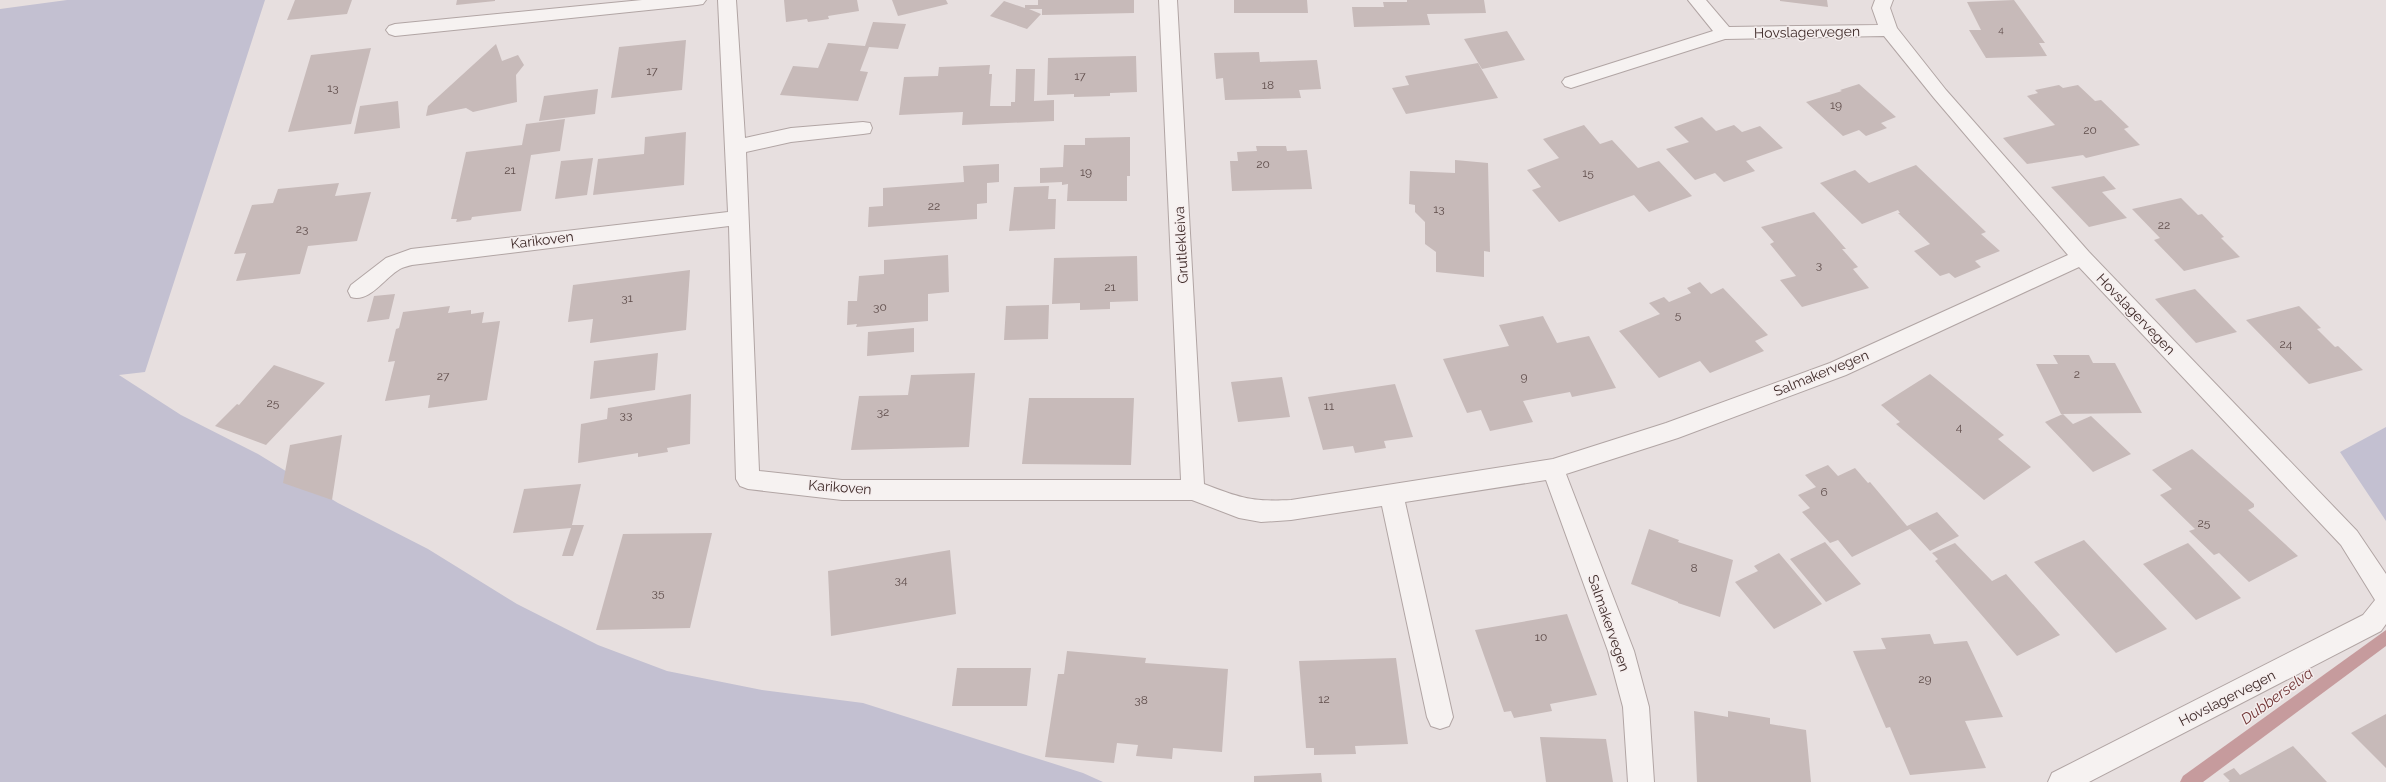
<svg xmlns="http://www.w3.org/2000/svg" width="2386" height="782" font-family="Raleway,sans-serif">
	<rect width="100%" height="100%" fill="#e7dfdf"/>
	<path fill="#c3c0d1" d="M67 0H265L145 372 119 375 181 415 258 454 338 503 428 549 517 604 598 645 667 671 762 690 863 703 1083 773 1103 782H0V9Z
		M2386 427V521L2340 452Z"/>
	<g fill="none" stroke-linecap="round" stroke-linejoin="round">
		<path fill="#c69b9d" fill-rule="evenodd" d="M2386 630V646L2203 782H2180L2183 776Z"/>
	</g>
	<path fill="#c7bab9" d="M295 0H352L347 14 287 20Z
		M457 0H495V1L456 5Z
		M784 0H857L859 11 828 16 829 19 808 22 807 19 786 22Z
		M892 0H946L948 4 898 16Z
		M1038 0H1134V13L1042 15V9H1029L1041 14 1027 29 990 16 1004 1 1025 8V5H1038Z
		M1234 0H1307L1308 13H1234Z
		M1407 0H1484L1486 13 1427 14 1430 25 1354 27 1352 7H1384L1383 2H1407Z
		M1780 0H1827L1828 7 1780 1Z
		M2014 0 2045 43H2039L2047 56 1986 58 1969 30H1981L1967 2Z
		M873 22 906 24 898 49 869 47 860 71 868 72 858 101 780 95 793 66 818 68 828 43 865 46Z
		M1507 31 1525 60 1482 69 1464 39Z
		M686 40 682 90 611 98 619 47Z
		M496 44 502 61 518 55 524 65 516 75 517 102 473 112 466 108 426 116 428 106Z
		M371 48 351 124 288 132 311 55Z
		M1259 52 1260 62 1317 60 1321 89 1299 90 1301 98 1225 100 1223 78 1216 79 1214 53Z
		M1136 56 1137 92 1110 93V96L1074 97V94L1047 95 1048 58Z
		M1478 63 1498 98 1406 114 1392 88 1409 85 1405 76Z
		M990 65 989 74H992L990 106H1011V102H1015L1016 69H1035L1034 101 1054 100V121L962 125 963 112 899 115 904 77 938 76 939 67Z
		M1859 84 1896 117 1881 123 1887 128 1866 136 1859 130 1843 136 1806 102 1842 91 1840 90Z
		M2059 85 2063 88 2078 85 2095 101 2101 100 2129 127 2124 129 2140 145 2086 158 2083 155 2027 164 2003 138 2055 125 2027 96 2038 93 2035 90Z
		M598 89 595 114 539 121 544 96Z
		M398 101 400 128 354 134 360 106Z
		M1702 117 1716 131 1734 125 1742 132 1760 126 1783 148 1746 161 1755 171 1724 182 1715 173 1695 180 1666 149 1689 142 1674 127Z
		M565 119 560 151 531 155 521 211 472 217 471 220 456 222 457 219H451L466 152 522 145 526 124Z
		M1584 125 1600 144 1612 140 1638 168 1659 161 1692 196 1649 212 1634 195 1559 222 1532 190 1541 187 1527 170 1559 158 1543 139Z
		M686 132 684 185 593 195 598 159 644 154 645 137Z
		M1130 137V176H1127V201H1067L1068 184 1062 185V182L1040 183V168L1063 167 1064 145H1085V138Z
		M1256 146H1286L1287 151 1307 150 1312 189 1232 191 1230 161H1238L1237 152 1257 151Z
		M593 158 587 195 555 199 561 161Z
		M1455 160 1488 163 1490 252 1484 251V277L1436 272V252L1425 244V222L1415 212V205L1409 204 1410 171 1455 173Z
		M999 164V182L987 183V203L977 204V219L868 227 869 207 883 206V188L964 182 963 166Z
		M1916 165 1986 232 1981 234 2000 251 1975 261 1981 267 1955 278 1949 273 1940 276 1914 251 1930 244 1898 213H1900L1898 210 1862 224 1820 183 1855 170 1869 183Z
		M2104 176 2116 189 2102 192 2127 218 2089 227 2051 187Z
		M339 183 335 196 371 192 357 241 308 246 300 274 236 281 246 253 234 254 252 205 273 203 278 189Z
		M1049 186 1048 199H1056L1055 229 1009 231 1014 187Z
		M2181 198 2198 215 2202 214 2224 237 2221 238 2240 257 2184 271 2154 240 2160 238 2132 209Z
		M1814 212 1846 249H1842L1858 267 1853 269 1869 288 1802 307 1780 280 1796 276 1770 244 1774 242 1761 227Z
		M948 255 949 292 928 294V321L856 327 857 324 847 325 848 301H857L859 276 884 274V260Z
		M1137 256 1138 301 1110 302V309L1080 310V303L1052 304 1054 258Z
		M690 270 686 330 590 343 593 319 568 322 573 285Z
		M1700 282 1711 294 1723 288 1768 335 1755 341 1764 351 1710 373 1700 361 1659 378 1619 331 1660 314 1649 303 1664 297 1669 302 1691 293 1687 288Z
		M2195 289 2237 332 2196 343 2155 299Z
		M395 294 389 319 367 322 374 296Z
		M1049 305 1048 339 1004 340 1006 306Z
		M450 306 448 313 471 310V314L484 312 482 323 500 321 487 400 428 408 430 395 385 401 395 361 388 362 396 329 399 328 403 312Z
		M2299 306 2321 328 2317 329 2335 347 2338 346 2363 370 2309 384 2246 320Z
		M1543 316 1557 343 1589 336 1616 388 1572 397 1570 392 1523 401 1533 422 1490 431 1481 410 1467 413 1443 359 1509 346 1499 325Z
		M914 328V352L867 356 868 332Z
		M658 353 655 390 590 399 594 361Z
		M2053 355H2089L2093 363H2115L2142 413 2061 414 2036 364H2058Z
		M274 365 325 383 266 445 215 426 237 404 239 405Z
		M975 373 969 447 851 450 859 396 908 395 911 375Z
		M1930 374 2004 435 1998 439 2031 467 1984 500 1896 424 1900 422 1881 405Z
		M1282 377 1290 417 1238 422 1231 382Z
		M1395 384 1413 437 1384 441 1386 448 1355 453 1353 446 1323 450 1308 397Z
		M691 394 690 444 667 448 668 452 638 457V453L578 463 581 424 607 419 608 408Z
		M1029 398H1134L1131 465 1022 464Z
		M2063 414 2073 424 2091 416 2131 454 2093 472 2045 422Z
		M342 435 332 500 283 483 290 445Z
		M2192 449 2254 504V507L2248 510 2298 556 2249 582 2219 553 2214 555 2189 531 2195 529 2160 495 2172 489 2152 470Z
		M1828 465 1838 476 1855 468 1868 483 1870 482 1907 526 1937 512 1959 536 1930 551 1910 529 1852 557 1838 540 1830 543 1802 512 1810 508 1798 495 1816 487 1805 475Z
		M581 484 572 525H584L573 556H562L571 528 513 533 524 489Z
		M1649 529 1679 540 1678 542 1733 560 1720 617 1678 603V602L1631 584Z
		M712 533 690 628 596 630 623 534Z
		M2084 540 2167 629 2116 653 2034 562Z
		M1825 542 1861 584 1826 602 1790 559Z
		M1955 543 1992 581 2006 574 2060 635 2017 656 1935 561 1938 559 1932 553Z
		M2188 543 2241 598 2196 620 2143 564Z
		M950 550 956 614 831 636 828 571Z
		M1779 553 1822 604 1774 629 1735 582 1758 571 1754 566Z
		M1567 614 1597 695 1550 704 1552 711 1514 718 1511 711 1504 712 1475 630Z
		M1930 634 1934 644 1967 641 2003 717 1965 721 1986 768 1910 775 1890 727 1886 728 1853 651 1886 649 1881 638Z
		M1067 651 1146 658 1145 663 1228 669 1222 752 1173 748 1172 759 1136 756 1138 745 1117 743 1114 763 1045 757 1058 674H1064Z
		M1396 658 1408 744 1355 746 1356 754 1314 755V748H1306L1299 661Z
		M957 668H1031L1027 706H952Z
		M1694 711 1728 717V711L1770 718V724L1806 730 1811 782H1697Z
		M2386 714V768L2351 733Z
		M1540 737 1606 739 1613 782H1546Z
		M2293 746 2327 782H2228L2230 781 2223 774 2234 768 2240 775Z
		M1321 773 1322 782H1254V776Z"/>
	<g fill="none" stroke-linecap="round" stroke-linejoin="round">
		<g stroke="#b1a5a4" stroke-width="2">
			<path id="minor" d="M642 0H706L703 4 697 5 395 36 389 34 386 30 389 26 395 24Z
				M718 0H736L745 138 791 128 863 122 870 123 872 128 870 133 863 134 791 142 746 152 759 471 842 480H1181L1159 0H1177L1204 484C1240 498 1252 502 1291 500L1553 459 1666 423 1830 363 2068 255 1934 98 1884 36 1725 39 1571 88 1565 86 1562 82 1565 78 1713 31 1688 0H1706L1729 27 1878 25 1872 8 1875 0H1893L1890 8 1897 28 1946 90 2089 252 2357 531 2386 574V624L2381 631 2089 782H2048L2052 773 2363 615 2375 600 2341 545 2079 267 1846 375 1678 438 1566 474 1634 651 1649 707 1654 782H1628L1623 707 1608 651 1546 480 1405 502 1453 717 1449 726 1440 729 1431 726 1427 717 1382 506 1291 520 1261 522 1239 518 1192 500H842L748 489 740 486 736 479 729 226 412 265C408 266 403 267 400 269 384 278 370 303 351 297L348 291 351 285 386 258 411 249 728 212Z"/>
		</g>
		<use href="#minor" fill="#f6f2f1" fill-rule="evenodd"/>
	</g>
	<g text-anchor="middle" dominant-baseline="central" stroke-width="3" stroke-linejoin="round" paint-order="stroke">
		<g font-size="10" fill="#604e4c">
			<text x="2001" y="29">4</text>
		</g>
		<g font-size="12" fill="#604e4c">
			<text x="652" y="71">17</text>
			<text x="1080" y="76">17</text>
			<text x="1268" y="85">18</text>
			<text x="333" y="88">13</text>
			<text x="1836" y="105">19</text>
			<text x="2090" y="130">20</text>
			<text x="1263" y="164">20</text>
			<text x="510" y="170">21</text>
			<text x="1086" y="172">19</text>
			<text x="1588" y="173">15</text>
			<text x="934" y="206">22</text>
			<text x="1439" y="209">13</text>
			<text x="2164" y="225">22</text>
			<text x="302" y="229">23</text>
			<text x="1819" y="265">3</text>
			<text x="1110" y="287">21</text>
			<text x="627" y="298">31</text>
			<text x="880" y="307">30</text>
			<text x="1678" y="315">5</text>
			<text x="2286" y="344">24</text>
			<text x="2077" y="374">2</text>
			<text x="443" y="376">27</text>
			<text x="1524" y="377">9</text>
			<text x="273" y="403">25</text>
			<text x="1329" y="406">11</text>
			<text x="883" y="412">32</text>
			<text x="626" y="415">33</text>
			<text x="1959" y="427">4</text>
			<text x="1824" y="492">6</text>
			<text x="2204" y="523">25</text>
			<text x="1694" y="568">8</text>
			<text x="901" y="580">34</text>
			<text x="658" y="593">35</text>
			<text x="1541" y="637">10</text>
			<text x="1925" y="679">29</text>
			<text x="1324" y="699">12</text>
			<text x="1141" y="700">38</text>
		</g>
		<g font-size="14" fill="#3e2a28" stroke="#f5eeee">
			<text transform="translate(1807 32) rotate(-1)">Hovslagervegen</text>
			<text transform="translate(542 240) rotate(-7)">Karikoven</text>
			<text transform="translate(1181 245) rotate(-93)">Grutlekleiva</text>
			<text transform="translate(2136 314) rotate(46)">Hovslagervegen</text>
			<text transform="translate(1821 373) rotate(-22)">Salmakervegen</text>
			<text transform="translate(840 487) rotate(4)">Karikoven</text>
			<text transform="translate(1609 623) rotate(71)">Salmakervegen</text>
			<text transform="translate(2227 698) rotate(-27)">Hovslagervegen</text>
		</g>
		<g font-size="15" font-style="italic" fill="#703535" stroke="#f5eeee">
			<text transform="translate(2277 696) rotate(-36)">Dubberselva</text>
		</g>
	</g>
</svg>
